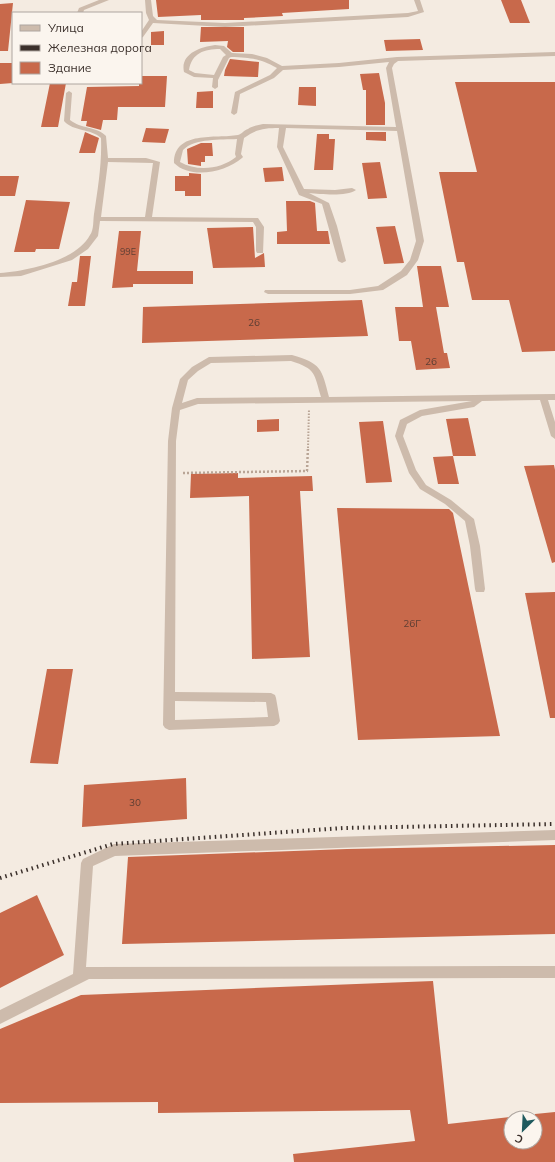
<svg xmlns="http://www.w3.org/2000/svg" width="555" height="1162" font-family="Mulish,sans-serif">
	<rect width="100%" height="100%" fill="#f4ebe1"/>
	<path fill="#c8694b" d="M156 0H349V9L282 13 283 16 244 18V20H201V15L158 17Z
		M501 0H521L530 23H510Z
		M13 3 8 51H0V4Z
		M201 27H244V52H233L227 47 228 41 200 42Z
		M164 31V45H151V32Z
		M420 39 423 50 386 51 384 40Z
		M230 59 259 62 258 77 224 76 225 70Z
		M0 63H13V83L0 84Z
		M379 73 385 103V125H366V90H363L360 74Z
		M141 76H167L165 107H118L117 120H103L101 130 86 126 87 121H81L87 87 139 86V83H141Z
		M455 82H555V351L522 352 509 300H472L464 262H457L439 172H477Z
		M50 83H66L58 127H41Z
		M299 87H316V106L298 105Z
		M213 91V108H196L197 92Z
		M146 128 169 129 165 143 142 142Z
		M85 132 99 138 95 153H79Z
		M366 132H386V141L366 140Z
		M317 134H329V139H335L333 170H314Z
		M201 143H212L213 156H205V162H201V166L188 164 187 149Z
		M380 162 387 198 368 199 362 163Z
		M282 167 284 181 265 182 263 168Z
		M189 173 201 174V196H185V191H175V176H189Z
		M0 176H19L15 196H0Z
		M26 200 70 202 59 249H36L35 252H14Z
		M286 201H310L315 203 317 231H328L330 244H277V232L287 231Z
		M395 226 404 263 384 264 376 227Z
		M253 227 255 258 264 253 265 267 213 268 207 228Z
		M119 231H141L137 271H193V284H133V287L112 288Z
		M80 256H91L85 306H68L72 282H77Z
		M417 266H441L449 307H436L444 353H447L450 368 416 370 411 341H399L395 307H423Z
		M362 300 368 336 142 343 143 307Z
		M468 418 476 456H453L446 419Z
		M279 419V431L257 432V420Z
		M383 421 392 482 366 483 359 422Z
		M453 456 459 484H438L433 457Z
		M554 465 555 470V562L552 563 524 466Z
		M238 473V478L312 476 313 491H300L310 657 252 659 249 496 190 498 191 474Z
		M337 508 449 509 453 513 500 736 358 740Z
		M555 592V718H550L525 593Z
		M47 669H73L58 764 30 763Z
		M186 778 187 819 82 827 84 785Z
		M555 845V934L122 944 128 857 347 849Z
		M37 895 64 955 0 988V913Z
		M433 981 448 1124 511 1117V1142H535V1114L555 1112V1162H294L293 1154 415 1141 410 1110 158 1113V1102L0 1103V1029L81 995Z"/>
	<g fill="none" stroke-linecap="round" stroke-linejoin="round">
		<path stroke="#b9a596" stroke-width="2" stroke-dasharray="1.5 1.5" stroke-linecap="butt" d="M308 448 309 409"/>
		<path stroke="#b9a596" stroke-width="2.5" stroke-dasharray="2 2" stroke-linecap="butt" d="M183 473 307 471 308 447"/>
		<path fill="#cdbbac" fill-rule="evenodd" d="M99 0H109L84 10 83 13H77L79 8Z
			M145 0H151L153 16 157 20 225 23 408 13 418 11 414 0H420L424 12 408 17 225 27 153 23 143 37 141 38V32L149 20 146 13Z
			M215 45 224 46 232 53 252 54 267 58 282 66 339 63 397 57 555 52V56L398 61 394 64 392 68 424 241 418 260 407 275 383 290 350 294H268L264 292 265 290H350L378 286 401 271 410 260 416 241 397 131 286 128 283 147 304 189 335 190 352 188 356 190C346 197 321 194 309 193L329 203 337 226 346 261 342 263 338 261 322 204 299 195 277 147 279 128C265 128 256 129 244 138L241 154 243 157 242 158C226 172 191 180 174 163 174 130 216 139 238 135 242 134 244 130 248 129 252 126 258 125 263 124L396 127 386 68 389 62 339 67 283 70 274 78 240 94 237 113 234 115 231 113 235 92 270 75 277 68C259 58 251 58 231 57L229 58 218 80V87L215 89 212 87 213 78 194 77 184 72C180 54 200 47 215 45ZM220 49 226 55 223 57 214 75 195 73 189 70C192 53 204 49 220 49ZM237 139 235 154 236 157C221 169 198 172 180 162L183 150C195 138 221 140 237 139Z
			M69 91 72 93 70 120C81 129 96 126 106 136L108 158H146L160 162 152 217 258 218 264 227 263 253H257L256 251V227L253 222 100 221 98 236 88 249 72 260 21 276 0 277V273C27 271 76 261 90 235 94 230 93 220 94 214 98 188 102 163 101 138 90 128 74 132 64 121L66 93ZM108 162 153 163 145 217H101Z
			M292 355C321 363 322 369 329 397L555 394V400H548L555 422V439L551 436 540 400 482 401 474 407 422 416 407 424 403 436 416 470 426 485 451 500 474 519 480 546 485 589 484 592H476L475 589 470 546 465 521 445 504 420 489 409 473 395 436 400 420 420 410 472 401 198 404 180 410 176 441 175 692 271 693 275 695 276 698 280 721 278 724 274 726 169 730 165 728 163 725 168 441 172 408 180 379 192 367 209 357ZM291 361C316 369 314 373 321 397L197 398 182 403 188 380 198 371 211 363ZM175 701 266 702 268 717 175 720Z
			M555 830V840L115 856 93 866 86 967 555 966V978L89 979 0 1024V1010L73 974 81 863 83 859 114 844Z"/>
		<path stroke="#3b302b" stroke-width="4" stroke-dasharray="1.5 4" stroke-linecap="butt" d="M0 878 113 844 343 828 555 824"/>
	</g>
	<g text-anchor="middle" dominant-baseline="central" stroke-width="3" stroke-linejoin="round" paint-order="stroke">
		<g font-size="9" fill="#5e3e33">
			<text x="128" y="251">99Е</text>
		</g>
		<g font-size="10" fill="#5e3e33">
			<text x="254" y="322">26</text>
			<text x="431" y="361">26</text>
			<text x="412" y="623">26Г</text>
			<text x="135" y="802">30</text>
		</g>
	</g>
	<rect x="12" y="12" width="130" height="72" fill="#fbf5ee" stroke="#aea6a0"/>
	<rect x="20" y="25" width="20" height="6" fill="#cdbbac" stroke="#aea6a0"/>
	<text x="48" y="32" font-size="12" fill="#3b302b">Улица</text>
	<rect x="20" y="45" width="20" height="6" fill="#3b302b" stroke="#aea6a0"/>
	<text x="48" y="52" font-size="12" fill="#3b302b">Железная дорога</text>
	<rect x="20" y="62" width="20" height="12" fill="#c8694b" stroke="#aea6a0"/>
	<text x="48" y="72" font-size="12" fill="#3b302b">Здание</text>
	<g transform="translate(523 1130) rotate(204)"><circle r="19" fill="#fbf5ee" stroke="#aea6a0"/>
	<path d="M0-3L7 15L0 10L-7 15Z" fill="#1f5a5e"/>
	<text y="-6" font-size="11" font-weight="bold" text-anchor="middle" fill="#3b302b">С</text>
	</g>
</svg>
